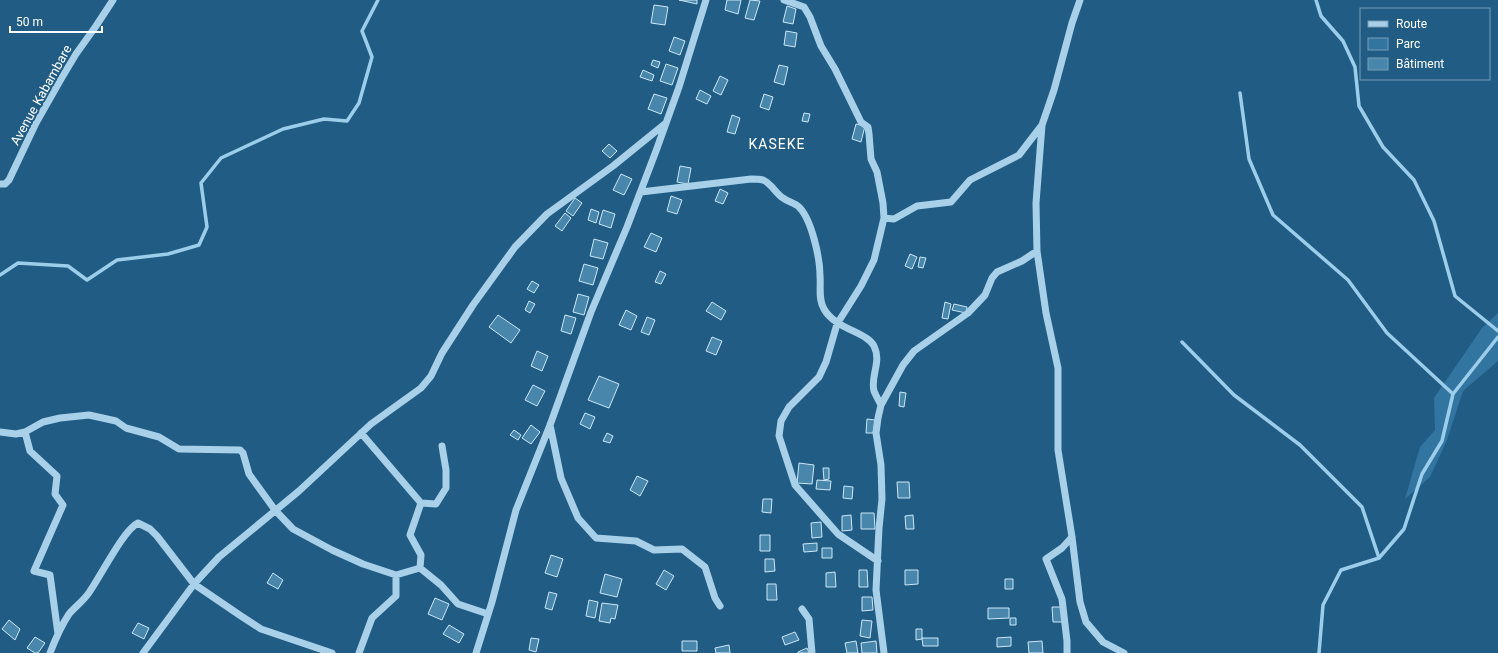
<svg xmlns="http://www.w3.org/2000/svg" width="1498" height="653" font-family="Roboto,sans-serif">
	<rect width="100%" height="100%" fill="#215c84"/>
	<path fill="#3175a0" d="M1498 313V361L1463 391 1447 440 1430 477 1405 499 1420 447 1435 430 1434 398 1482 328Z"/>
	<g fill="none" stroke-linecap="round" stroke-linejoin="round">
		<path stroke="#9ccdea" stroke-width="3.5" d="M1316 0 1321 16 1343 41 1355 67 1359 106 1383 147 1414 180 1434 221 1455 296 1498 331
			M1240 93 1249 159 1273 215 1348 280 1387 333 1453 394
			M0 275 18 263 68 266 87 280 117 260 168 254 199 245 207 227 201 183 221 158 283 129 324 119 347 121 359 103 372 57 362 31 378 0
			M1182 342 1234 395 1300 445 1362 507 1379 558
			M1319 653 1323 605 1341 570 1379 558 1404 529 1422 474 1442 441 1453 394 1498 337"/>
	</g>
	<path fill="#4986ac" stroke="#cde7f7" d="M679 0H697V4Z
		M727 0H741L738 14 725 10Z
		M750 0 760 1 754 20 745 18Z
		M654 5 668 7 665 25 651 23Z
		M787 6 796 9 793 24 783 22Z
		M786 31 797 33 795 47 784 45Z
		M674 37 685 41 680 55 669 51Z
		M653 60 660 62 658 68 651 65Z
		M666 64 678 68 672 85 660 81Z
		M779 65 788 67 784 85 774 82Z
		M643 70 654 75 652 81 640 77Z
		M720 76 728 80 721 95 713 91Z
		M700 90 711 96 707 104 696 99Z
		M654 94 667 98 661 114 648 109Z
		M764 94 773 97 769 110 760 107Z
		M804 113 810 114 808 122 802 121Z
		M732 115 740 118 735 134 727 132Z
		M856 124 865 126 861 142 852 139Z
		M609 144 617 151 610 158 602 151Z
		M680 166 691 168 688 184 677 182Z
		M621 174 632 179 624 195 613 190Z
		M720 189 728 193 723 204 715 201Z
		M671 196 682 200 677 214 667 211Z
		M575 198 582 203 573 216 566 211Z
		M591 209 599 212 596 223 588 220Z
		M603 210 615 214 611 228 599 224Z
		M565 213 571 218 562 231 555 226Z
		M651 233 662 238 656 252 644 247Z
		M594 239 608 243 603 259 590 256Z
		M910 254 917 257 912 269 905 266Z
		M920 257 926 258 923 268 918 267Z
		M584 264 598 268 593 285 579 281Z
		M660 271 666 274 661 284 655 282Z
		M532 281 539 285 534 293 527 289Z
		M578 294 589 297 584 315 573 312Z
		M529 301 535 304 530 313 525 310Z
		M712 302 726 311 721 320 706 311Z
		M945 302 951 304 948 319 942 318Z
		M954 304 967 307 966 313 952 310Z
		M626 310 637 316 631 330 619 325Z
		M498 315 520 330 511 343 489 327Z
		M565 315 576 318 571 334 561 331Z
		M647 317 655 320 649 335 641 332Z
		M712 337 722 341 716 355 706 351Z
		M537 351 548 356 542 371 531 366Z
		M599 376 619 384 609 408 588 400Z
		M533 385 545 391 537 406 525 400Z
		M900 392 906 393 904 407 899 406Z
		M585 413 595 417 590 429 580 424Z
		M867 419 875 420 873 433H866Z
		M531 425 540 432 531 444 522 438Z
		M514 430 521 435 518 440 510 435Z
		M607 433 613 436 610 443 603 441Z
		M799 463 814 465 812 484 797 483Z
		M823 468H829V479L824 480Z
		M637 476 648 481 640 496 630 490Z
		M817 480 831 481 830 490 816 489Z
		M897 482H909L910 498H898Z
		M844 486 853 487 852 499 843 498Z
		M763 499H772L771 513 762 512Z
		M861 513H874L875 529H861Z
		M851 515 852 530 842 531V516Z
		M913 515 914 529H906L905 516Z
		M821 522 822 537 812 538 811 523Z
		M760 535H770V551H760Z
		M817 543V551L804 552 803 544Z
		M822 548H832V558H822Z
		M551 555 563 559 557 577 545 573Z
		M765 559H774L775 571 765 572Z
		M664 570 674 576 666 590 656 584Z
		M859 570H867L868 587H859Z
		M905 570H918V584L905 585Z
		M835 572 836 587H826V573Z
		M273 573 283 580 278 589 267 583Z
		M605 574 622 579 617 597 600 593Z
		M1005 579H1013V589H1005Z
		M767 584H776L777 600H767Z
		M549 592 557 594 552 610 545 608Z
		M862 597H872L873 610 862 611Z
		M435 598 449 604 442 620 428 614Z
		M589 600 598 602 595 618 586 616Z
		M602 603 618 605 615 619 611 618 610 623 599 621Z
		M1052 607H1063L1064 622H1053Z
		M988 608H1009V618L988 619Z
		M1010 618H1016V625H1010Z
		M9 620 20 629 15 640 2 629Z
		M862 620 872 621 870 638 860 636Z
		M138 623 149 628 144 639 132 633Z
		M449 625 464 634 459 643 443 634Z
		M916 629H922V639L916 640Z
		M795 632 799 640 785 645 782 637Z
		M35 637 45 643 38 653H35L27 648Z
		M1011 637V646L997 647V638Z
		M531 638 539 639 536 652 529 650Z
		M922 638H938V646H923Z
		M682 641H697V651H682Z
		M856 641 858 653H847L845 643Z
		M876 641 877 653H862L861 643Z
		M1042 641 1043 653H1029L1028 642Z
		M729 645 730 653H716L715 648Z
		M807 648 809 653H798V652Z"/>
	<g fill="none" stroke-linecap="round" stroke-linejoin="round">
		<path stroke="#a9d0e9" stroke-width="7" d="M784 0 804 7 810 17 821 46 835 69 861 122 868 127 869 134 871 159 877 172 883 203 884 218 874 260 861 286 837 324 826 362 819 377 789 407 781 421 779 436 795 485 838 534 878 561
			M1080 0 1072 23 1054 90 1042 125 1036 203 1037 251 1046 313 1058 368V450L1072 537 1080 602 1086 622 1103 642 1124 653
			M0 184H5L9 180 36 123 61 79 76 54 96 26 113 0
			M641 192 751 179C754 179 759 179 763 180 771 183 776 194 783 198 788 202 795 203 799 207 812 220 820 259 820 276 821 287 818 299 824 309 835 329 867 332 874 346 882 362 870 376 874 391 876 396 879 401 881 405
			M884 218 894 219 917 206 951 202 970 180 1019 155 1042 125
			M550 425 561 478 578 518 596 538 636 541 654 550 682 549 705 567 715 598 720 606
			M0 432 16 434 25 432 43 422 60 418 89 415 116 421 126 428 159 437 179 449 240 450 243 453 249 474 254 481 275 510 293 529 332 550 363 564 396 575 420 568 441 585 458 604 488 614
			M25 432 30 451 57 476 55 494 63 505 34 571 50 575 58 634
			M361 433 421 503 436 504 446 488V470L442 446
			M420 568 421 555 410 535 421 503
			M802 609 809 619 812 653
			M50 653C55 640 61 626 69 614 75 607 83 601 88 594 100 578 123 530 138 523L150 529 157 536 194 584 241 616 261 629 332 653
			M143 653 194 584 219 557 299 491 371 424 421 388 431 376 442 353 473 305 515 247 547 214 613 166 666 123
			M359 653 372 618 396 596V575
			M476 653 492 602 516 510 550 425 591 312 627 227 656 151 679 87 706 0
			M884 653 876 590 879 528 882 499 881 465 876 433 878 418 881 405 903 365 914 351 968 313 985 295 992 278 997 272 1022 261 1037 251
			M1067 653V641L1062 599 1046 559 1062 548 1072 537"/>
	</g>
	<g text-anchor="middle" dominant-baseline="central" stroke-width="4" stroke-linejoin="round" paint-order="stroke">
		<g font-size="13" fill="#fff" stroke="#215c84">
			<text transform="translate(41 95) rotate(-61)">Avenue Kabambare</text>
		</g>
		<g font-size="14" letter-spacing="1" fill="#fff" stroke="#215c84">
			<text x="777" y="144">KASEKE</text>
		</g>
	</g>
	<rect x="1360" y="8" width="130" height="72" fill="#215c84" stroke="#7a9db5"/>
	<rect x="1368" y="21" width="20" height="6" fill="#a9d0e9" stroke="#7a9db5"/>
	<text x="1396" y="28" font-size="12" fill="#ffffff">Route</text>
	<rect x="1368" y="38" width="20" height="12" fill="#3175a0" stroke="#7a9db5"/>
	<text x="1396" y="48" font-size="12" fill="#ffffff">Parc</text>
	<rect x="1368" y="58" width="20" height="12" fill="#4986ac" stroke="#7a9db5"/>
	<text x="1396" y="68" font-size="12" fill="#ffffff">Bâtiment</text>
	<path d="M10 26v6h92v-6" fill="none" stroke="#ffffff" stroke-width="2"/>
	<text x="16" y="26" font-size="12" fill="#ffffff" stroke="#215c84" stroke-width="3" paint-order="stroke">50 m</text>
</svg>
